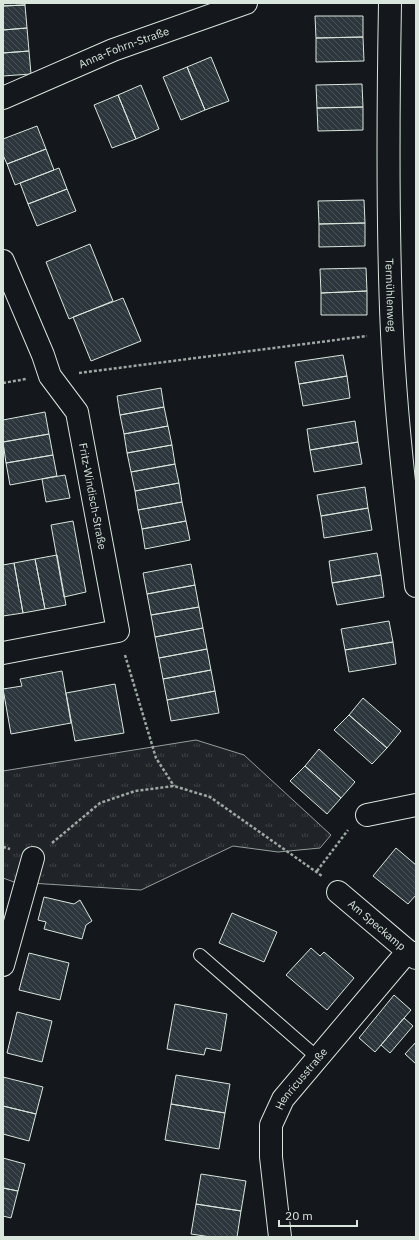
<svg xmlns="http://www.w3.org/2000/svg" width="419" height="1240" font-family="'IBM Plex Sans',sans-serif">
	<defs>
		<pattern id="park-tufts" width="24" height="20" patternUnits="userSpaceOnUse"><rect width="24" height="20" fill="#202428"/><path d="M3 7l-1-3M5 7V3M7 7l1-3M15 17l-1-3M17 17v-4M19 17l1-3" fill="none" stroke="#404447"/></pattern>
		<pattern id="building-back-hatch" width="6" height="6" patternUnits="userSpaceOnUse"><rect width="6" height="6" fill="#2c363c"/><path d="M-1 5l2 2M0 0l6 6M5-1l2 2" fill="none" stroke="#4a5358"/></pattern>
	</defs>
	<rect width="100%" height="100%" fill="#14181c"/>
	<path fill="url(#park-tufts)" stroke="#939e99" d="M196 740 244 755 331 835 320 848 278 852 233 846 141 890 14 882 3 878V771Z"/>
	<path fill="url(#building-back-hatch)" stroke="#d8e6dc" d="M3 3H25V5L3 6Z
		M25 5 27 28 3 30V6Z
		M315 16H363V37L316 38Z
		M27 28 29 51 3 53V30Z
		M363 37 364 61 316 62V38Z
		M29 51 31 74 3 76V53Z
		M211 57 229 101 205 110 187 67Z
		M187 67 205 110 181 120 163 77Z
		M362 84 363 107 317 108 316 85Z
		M141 85 159 129 136 139 118 95Z
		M118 95 136 139 112 148 94 105Z
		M363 107V130L318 131 317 108Z
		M37 126 46 149 7 164 3 155V139Z
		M46 149 54 170 15 185 7 164Z
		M59 168 67 189 28 204 20 183Z
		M67 189 76 211 37 226 28 204Z
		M364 200 365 223 319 224 318 201Z
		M365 223V246L319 247V224Z
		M90 244 113 301 69 319 46 262Z
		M366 268 367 291 321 293 320 269Z
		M367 291V315H321V293Z
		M123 298 141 341 91 361 73 317Z
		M343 355 347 376 299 384 295 362Z
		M347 376 350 398 303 406 299 384Z
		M161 388 164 407 120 415 117 396Z
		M164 407 168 426 124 434 120 415Z
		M45 412 49 434 3 442V420Z
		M355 421 358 442 310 450 307 429Z
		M168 426 172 445 127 453 124 434Z
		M49 434 53 455 6 463 3 442Z
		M358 442 362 464 314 472 310 450Z
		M172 445 175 464 131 472 127 453Z
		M53 455 57 476 10 485 6 463Z
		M175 464 179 483 135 491 131 472Z
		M65 475 70 498 46 502 42 479Z
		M179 483 182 502 138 510 135 491Z
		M365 487 368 508 321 516 317 495Z
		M182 502 186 521 142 529 138 510Z
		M368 508 372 530 324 538 321 516Z
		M73 521 86 592 64 597 51 525Z
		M186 521 190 540 145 549 142 529Z
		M377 553 381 575 332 583 329 561Z
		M57 555 66 605 45 609 35 559Z
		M35 559 45 609 23 613 14 563Z
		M14 563 23 613 3 616V565Z
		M191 564 195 585 147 594 143 573Z
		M381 575 384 597 337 605 332 583Z
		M195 585 199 607 151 615 147 594Z
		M199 607 203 628 155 637 151 615Z
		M389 621 393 642 345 650 341 629Z
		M203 628 207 649 159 658 155 637Z
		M393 642 396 664 349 672 345 650Z
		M207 649 211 670 163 679 159 658Z
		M211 670 215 691 167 700 163 679Z
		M62 671 71 723 11 734 3 689 22 686 20 679Z
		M115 684 124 733 75 741 66 693Z
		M215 691 219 713 171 721 167 700Z
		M363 698 401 731 387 748 349 715Z
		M349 715 387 748 372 764 334 730Z
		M319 749 355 782 341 798 305 766Z
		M305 766 341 798 327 814 290 781Z
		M396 848 416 865V895L408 904 373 876Z
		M44 897 74 904 80 900 92 921 86 925 82 939 44 929 46 922 38 920Z
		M232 913 277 932 264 962 219 943Z
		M311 948 320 956 324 952 354 978 327 1010 286 975Z
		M29 953 69 963 60 1000 19 990Z
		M394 995 411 1010 375 1052 359 1038Z
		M175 1004 227 1014 221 1051 206 1048 204 1055 167 1049Z
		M17 1012 52 1021 42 1062 7 1053Z
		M404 1018 413 1026 390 1053 381 1045Z
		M416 1042V1064L405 1054Z
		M176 1075 230 1084 225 1113 171 1104Z
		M3 1077 43 1087 36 1114 3 1106Z
		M171 1104 225 1113 219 1149 165 1140Z
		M3 1106 36 1114 29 1141 3 1134Z
		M3 1158 25 1164 18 1191 3 1188Z
		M201 1174 246 1181 241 1211 196 1204Z
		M3 1188 18 1191 11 1218 3 1216Z
		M196 1204 241 1211 237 1237H211L191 1234Z"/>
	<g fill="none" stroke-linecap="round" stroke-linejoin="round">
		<g stroke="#d8e6dc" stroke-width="14">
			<path id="service" d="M200 955 318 1058"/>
		</g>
		<g stroke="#d8e6dc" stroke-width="24">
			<g id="minor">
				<path id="s1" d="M390 3C388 113 387 223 392 333 396 418 406 502 416 586"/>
				<path id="s2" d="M3 98 113 50 246 3"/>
				<path id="s3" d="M3 261 43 355 50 376 77 412 118 631 3 653"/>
				<path d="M367 815 416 805"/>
				<path id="s4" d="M338 892 416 958"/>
				<path d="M3 965 33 858"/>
				<path id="s5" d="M280 1237 271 1157V1125L283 1099 408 951"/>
			</g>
		</g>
		<path stroke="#9da8a2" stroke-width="2.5" stroke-dasharray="3 2" stroke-linecap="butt" d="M79 373 367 336
			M3 383 26 379
			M125 655 156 758 174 786
			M52 843 100 803 135 791 174 786 210 797 322 876
			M3 847 10 849
			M317 871 348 830"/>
		<use href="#service" stroke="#14181c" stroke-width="12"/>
		<use href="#minor" stroke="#14181c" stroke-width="22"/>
	</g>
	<g text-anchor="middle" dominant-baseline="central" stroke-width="3" stroke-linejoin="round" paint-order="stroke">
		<g font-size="11" fill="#d8e6dc" stroke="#14181c">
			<text stroke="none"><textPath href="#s2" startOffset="131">Anna-Fohrn-Straße</textPath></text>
			<text stroke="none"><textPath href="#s1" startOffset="292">Termühlenweg</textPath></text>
			<text stroke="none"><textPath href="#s3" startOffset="255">Fritz-Windisch-Straße</textPath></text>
			<text stroke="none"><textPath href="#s4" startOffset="51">Am Speckamp</textPath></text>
			<text stroke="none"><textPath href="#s5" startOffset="168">Henricusstraße</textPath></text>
		</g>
	</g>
	<rect width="419" height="1240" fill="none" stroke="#d8e6dc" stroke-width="8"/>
	<path d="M279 1220v6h78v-6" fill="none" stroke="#d8e6dc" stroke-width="2"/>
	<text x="285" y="1220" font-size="12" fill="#d8e6dc" stroke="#14181c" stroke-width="3" paint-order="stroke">20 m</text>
</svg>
